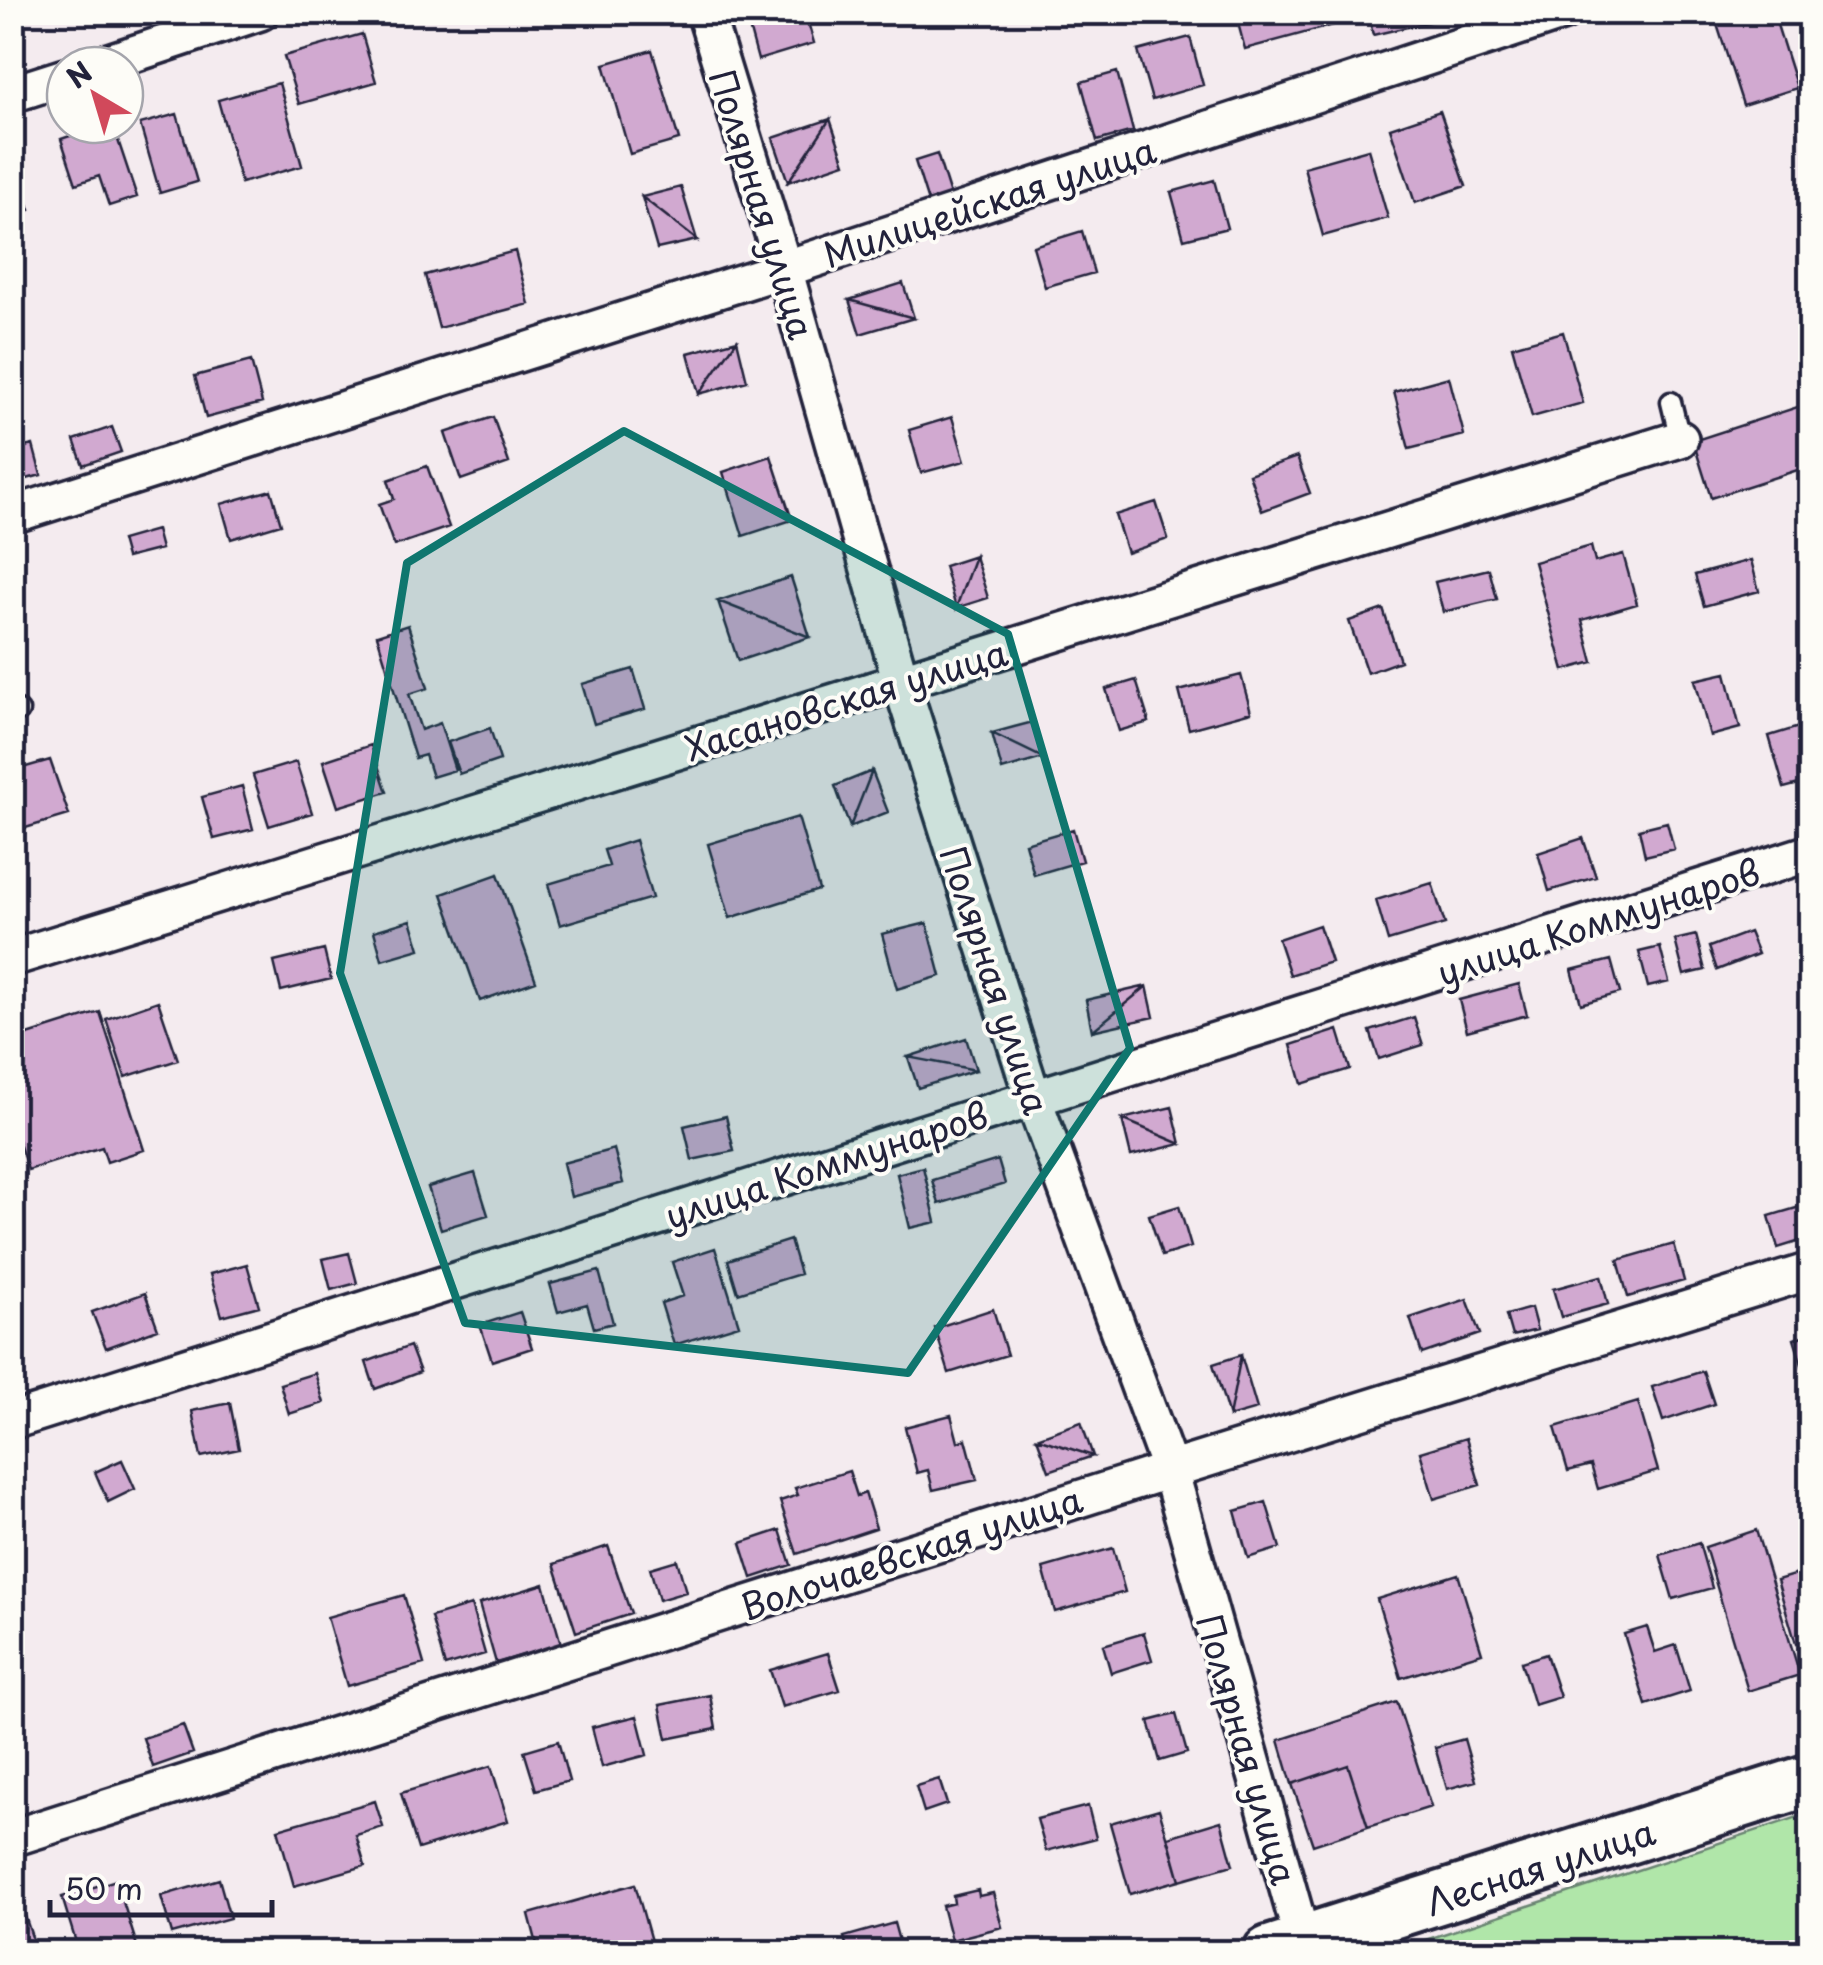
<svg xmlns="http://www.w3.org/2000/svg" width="1823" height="1965" font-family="'Playpen Sans',sans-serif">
	<rect width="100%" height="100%" fill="#f4ebef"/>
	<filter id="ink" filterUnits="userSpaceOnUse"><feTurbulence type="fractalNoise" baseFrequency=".01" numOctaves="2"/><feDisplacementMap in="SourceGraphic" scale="20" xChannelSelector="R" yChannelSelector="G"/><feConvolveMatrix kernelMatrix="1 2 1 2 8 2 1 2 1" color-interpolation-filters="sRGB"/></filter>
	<g filter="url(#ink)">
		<path fill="#b0e6a9" stroke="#698472" stroke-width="2.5" d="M1810 1813V1937L1788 1952H1389Z"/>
		<path fill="#d1a9d0" stroke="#22223b" stroke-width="2.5" d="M805 12 814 43 758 60 749 27Z
			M1235 12H1330L1334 25 1245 49Z
			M1368 12H1445L1446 18 1373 35Z
			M1713 12H1773L1797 88 1743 105Z
			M362 34 376 82 299 104 284 56Z
			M1190 37 1203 85 1152 100 1138 51Z
			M652 50 679 140 630 154 604 64Z
			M1117 72 1133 131 1097 141 1081 82Z
			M279 83 302 166 241 183 218 100Z
			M1810 83V130L1797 88Z
			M1440 111 1466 186 1415 203 1390 128Z
			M177 114 197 182 160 193 140 124Z
			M830 119 788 182 773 138Z
			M830 119 845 163 788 182Z
			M102 125H113L137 197 109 206 99 176 76 184 61 139Z
			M1368 149 1388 218 1323 236 1304 167Z
			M937 154 950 195 928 202 915 161Z
			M14 163 30 210 12 216V164Z
			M1214 180 1227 228 1184 239 1171 192Z
			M681 187 697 240 642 197Z
			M642 197 697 240 657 249Z
			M1082 231 1094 273 1045 287 1033 246Z
			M515 251 529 304 439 328 425 275Z
			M903 283 914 318 849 300Z
			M849 300 914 318 860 334Z
			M1563 332 1583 403 1532 417 1512 346Z
			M737 340 699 394 688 353Z
			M737 340 747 381 699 394Z
			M251 361 262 403 206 418 195 376Z
			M1449 377 1464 435 1409 449 1394 392Z
			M1810 403V466L1711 498 1693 441Z
			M493 417 509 463 461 480 445 433Z
			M952 417 965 461 921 473 909 430Z
			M112 427 121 452 83 465 74 440Z
			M33 445 41 475 12 483V450Z
			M771 456 792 520 743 536 723 472Z
			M1297 457 1310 493 1262 511 1249 474Z
			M427 466 449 527 394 546 379 504 394 499 388 480Z
			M271 490 281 524 231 539 221 504Z
			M1156 502 1168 539 1127 553 1115 515Z
			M156 530 161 549 126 558 121 540Z
			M1591 546 1595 562 1623 554 1637 604 1582 620 1593 662 1564 670 1534 562Z
			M975 556 956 608 944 566Z
			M975 556 988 598 956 608Z
			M1751 560 1759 591 1704 606 1695 575Z
			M1489 569 1497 599 1443 612 1435 582Z
			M791 577 810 637 718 601Z
			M718 601 810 637 738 661Z
			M1383 609 1400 661 1367 673 1349 621Z
			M408 625 428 688 409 694 421 730 440 723 455 770 432 777 425 755 415 758 377 635Z
			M633 669 645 709 594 724 582 684Z
			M1726 673 1740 728 1710 736 1695 680Z
			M1241 675 1251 712 1189 729 1179 691Z
			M1136 680 1149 722 1119 731 1106 689Z
			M1033 722 1043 758 992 733 1014 727Z
			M1802 726 1810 755V781L1784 788 1769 736Z
			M490 728 500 760 459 774 448 742Z
			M992 733 1043 758 1002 770Z
			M371 745 387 792 338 807 323 761Z
			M50 760 69 815 12 832V771Z
			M296 762 312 813 269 826 253 775Z
			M872 771 850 827 835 786Z
			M872 771 888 812 850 827Z
			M242 786 253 829 214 839 202 797Z
			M798 817 819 890 730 918 708 844Z
			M1667 822 1674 849 1645 856 1639 829Z
			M1073 829 1082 861 1034 875 1025 843Z
			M1583 838 1596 877 1549 891 1538 853Z
			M635 840 652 898 560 925 548 884 609 866 604 850Z
			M498 874 536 981 480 1001 442 894Z
			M1432 883 1445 924 1388 941 1376 900Z
			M411 920 420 949 382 960 374 931Z
			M927 923 941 976 897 989 882 934Z
			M1319 925 1331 962 1290 975 1278 939Z
			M1749 932 1758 954 1717 970 1709 947Z
			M1696 935 1705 970 1684 975 1675 940Z
			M1660 947 1669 982 1648 987 1639 952Z
			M324 950 331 979 281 991 274 962Z
			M1611 960 1620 993 1581 1004 1572 970Z
			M1519 984 1527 1015 1467 1031 1459 1000Z
			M1147 986 1092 1031 1086 1000Z
			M1147 986 1154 1017 1092 1031Z
			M158 1001 178 1060 125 1077 106 1019Z
			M100 1012 144 1150 107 1162 102 1147 28 1170 12 1122V1040Z
			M1414 1017 1423 1045 1379 1059 1370 1031Z
			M1338 1030 1350 1069 1302 1084 1291 1045Z
			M966 1038 976 1070 908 1057Z
			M908 1057 976 1070 918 1088Z
			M1172 1107 1181 1144 1122 1119Z
			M726 1116 734 1151 692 1160 684 1126Z
			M1122 1119 1181 1144 1131 1156Z
			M614 1149 623 1183 571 1197 563 1163Z
			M998 1160 1005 1184 939 1204 932 1180Z
			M923 1167 936 1222 910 1228 897 1174Z
			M475 1173 488 1215 441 1229 428 1187Z
			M1810 1204V1238L1778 1248 1769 1216Z
			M1179 1206 1191 1247 1162 1256 1149 1215Z
			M790 1240 800 1274 738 1293 728 1260Z
			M1674 1244 1684 1281 1628 1297 1618 1260Z
			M715 1248 739 1325 674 1345 661 1303 683 1296 672 1262Z
			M349 1253 357 1283 331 1290 323 1259Z
			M247 1264 259 1306 222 1316 210 1274Z
			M599 1271 613 1323 594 1328 587 1304 558 1312 550 1284Z
			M1601 1276 1608 1304 1561 1317 1553 1289Z
			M145 1293 158 1329 106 1348 92 1312Z
			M1467 1299 1480 1334 1422 1354 1410 1318Z
			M1531 1308 1537 1330 1512 1336 1506 1315Z
			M993 1309 1007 1355 949 1373 935 1328Z
			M520 1312 532 1348 492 1361 480 1325Z
			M1810 1333V1383L1808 1384 1794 1339Z
			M410 1346 420 1372 375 1389 366 1362Z
			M1241 1355 1229 1417 1213 1364Z
			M1241 1355 1257 1409 1229 1417Z
			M1703 1371 1714 1404 1663 1421 1652 1387Z
			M315 1373 324 1403 289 1414 280 1384Z
			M1638 1402 1658 1471 1598 1489 1591 1465 1568 1471 1555 1427Z
			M230 1403 239 1449 201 1457 192 1411Z
			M951 1415 958 1442 966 1439 977 1480 933 1490 928 1470 917 1473 905 1427Z
			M1081 1422 1093 1456 1037 1438Z
			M1037 1438 1093 1456 1049 1471Z
			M1466 1438 1480 1485 1434 1499 1420 1452Z
			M122 1460 135 1489 108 1502 95 1472Z
			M849 1471 857 1496 865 1493 876 1528 797 1554 780 1501 798 1495 795 1488Z
			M1266 1502 1280 1548 1248 1558 1235 1511Z
			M780 1530 791 1565 752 1578 741 1543Z
			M1756 1530 1800 1675 1748 1691 1705 1547Z
			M1699 1543 1712 1588 1673 1599 1660 1555Z
			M608 1546 631 1614 576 1632 554 1564Z
			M1113 1548 1125 1592 1055 1612 1043 1568Z
			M677 1560 686 1592 659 1600 650 1568Z
			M1810 1570V1640L1796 1644 1777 1580Z
			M1458 1574 1482 1653 1401 1678 1377 1599Z
			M544 1584 561 1644 496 1663 479 1604Z
			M404 1595 424 1664 347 1686 327 1617Z
			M471 1605 485 1654 445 1666 431 1617Z
			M1647 1627 1655 1652 1676 1645 1690 1691 1646 1705 1624 1634Z
			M1144 1633 1152 1660 1111 1673 1103 1645Z
			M828 1653 840 1690 782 1707 770 1670Z
			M1546 1654 1560 1697 1534 1705 1521 1662Z
			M710 1695 716 1729 667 1739 660 1705Z
			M1397 1702 1431 1807 1368 1827 1348 1765 1292 1784 1279 1740Z
			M1176 1714 1187 1753 1160 1761 1149 1721Z
			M637 1716 647 1755 602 1767 592 1727Z
			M183 1725 193 1753 153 1767 143 1738Z
			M1464 1739 1476 1781 1447 1789 1435 1747Z
			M558 1741 569 1781 536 1790 524 1751Z
			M1348 1765 1368 1827 1313 1845 1292 1784Z
			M491 1766 508 1821 418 1849 401 1793Z
			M939 1779 947 1804 924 1812 916 1786Z
			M375 1801 383 1827 356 1835 365 1866 294 1886 278 1829Z
			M1088 1806 1096 1838 1046 1851 1037 1819Z
			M1159 1809 1180 1880 1130 1894 1110 1823Z
			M1221 1821 1233 1865 1180 1880 1168 1837Z
			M219 1879 230 1918 172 1934 161 1896Z
			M116 1880 139 1952H79L62 1897Z
			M635 1884 654 1952H539L529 1914Z
			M978 1890 979 1896 993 1893 1002 1927 951 1940 942 1906 954 1903 953 1896Z
			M24 1913 35 1946 12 1952V1917Z
			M894 1923 902 1952H848L844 1937Z
			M798 1940 802 1952H763L762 1951Z"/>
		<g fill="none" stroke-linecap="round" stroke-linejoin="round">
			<g stroke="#22223b" stroke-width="25">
				<path id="lane" d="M1671 402 1680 439
					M12 713 19 711"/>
			</g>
			<g stroke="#22223b" stroke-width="42">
				<path id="street" d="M705 12 784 269 901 682 1033 1098 1170 1470 1303 1942
					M100 65 260 12
					M12 94 65 77
					M12 515 784 269 1564 12
					M12 958 1680 439
					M12 1421 1810 853
					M12 1838 1170 1470 1810 1271"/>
			</g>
			<g stroke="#22223b" stroke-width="58">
				<path id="secondary" d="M1269 1952 1810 1780"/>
			</g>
			<use href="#lane" stroke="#fdfcf7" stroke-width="18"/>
			<use href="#street" stroke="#fdfcf7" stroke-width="35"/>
			<use href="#secondary" stroke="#fdfcf7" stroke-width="50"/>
		</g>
	</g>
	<path fill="#0f766e" fill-opacity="0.2" stroke="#0f766e" stroke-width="8" stroke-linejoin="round" d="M624 431 1008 634 1130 1048 908 1373 465 1323 340 973 407 563Z"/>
	<g text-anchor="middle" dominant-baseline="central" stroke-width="8" stroke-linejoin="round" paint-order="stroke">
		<g font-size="35" fill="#22223b" stroke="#fdfcf7">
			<text transform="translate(989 201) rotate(-18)">Милицейская улица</text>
			<text transform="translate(763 204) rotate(73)">Полярная улица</text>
			<text transform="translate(846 699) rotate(-17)">Хасановская улица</text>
			<text transform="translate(1598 921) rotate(-18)">улица Коммунаров</text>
			<text transform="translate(996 980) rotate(72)">Полярная улица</text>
			<text transform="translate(826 1164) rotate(-18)">улица Коммунаров</text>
			<text transform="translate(911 1552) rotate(-18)">Волочаевская улица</text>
			<text transform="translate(1248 1749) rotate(74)">Полярная улица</text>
			<text transform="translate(1540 1866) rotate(-18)">Лесная улица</text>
		</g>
	</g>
	<rect width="1823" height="1965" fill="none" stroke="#fdfcf7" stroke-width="50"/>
	<rect x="25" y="25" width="1773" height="1915" fill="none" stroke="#22223b" stroke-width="4" filter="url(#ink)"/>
	<g transform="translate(95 95) rotate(322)"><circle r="48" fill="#fdfcf7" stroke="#a5a5ac" stroke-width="2.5"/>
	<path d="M0-8L18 38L0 25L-18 38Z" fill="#d1495b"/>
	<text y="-15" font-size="28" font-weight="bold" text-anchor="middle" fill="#22223b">N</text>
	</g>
	<path d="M50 1900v15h222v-15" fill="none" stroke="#22223b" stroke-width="5"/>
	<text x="65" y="1900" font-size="30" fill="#22223b" stroke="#fdfcf7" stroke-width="8" paint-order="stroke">50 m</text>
</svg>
